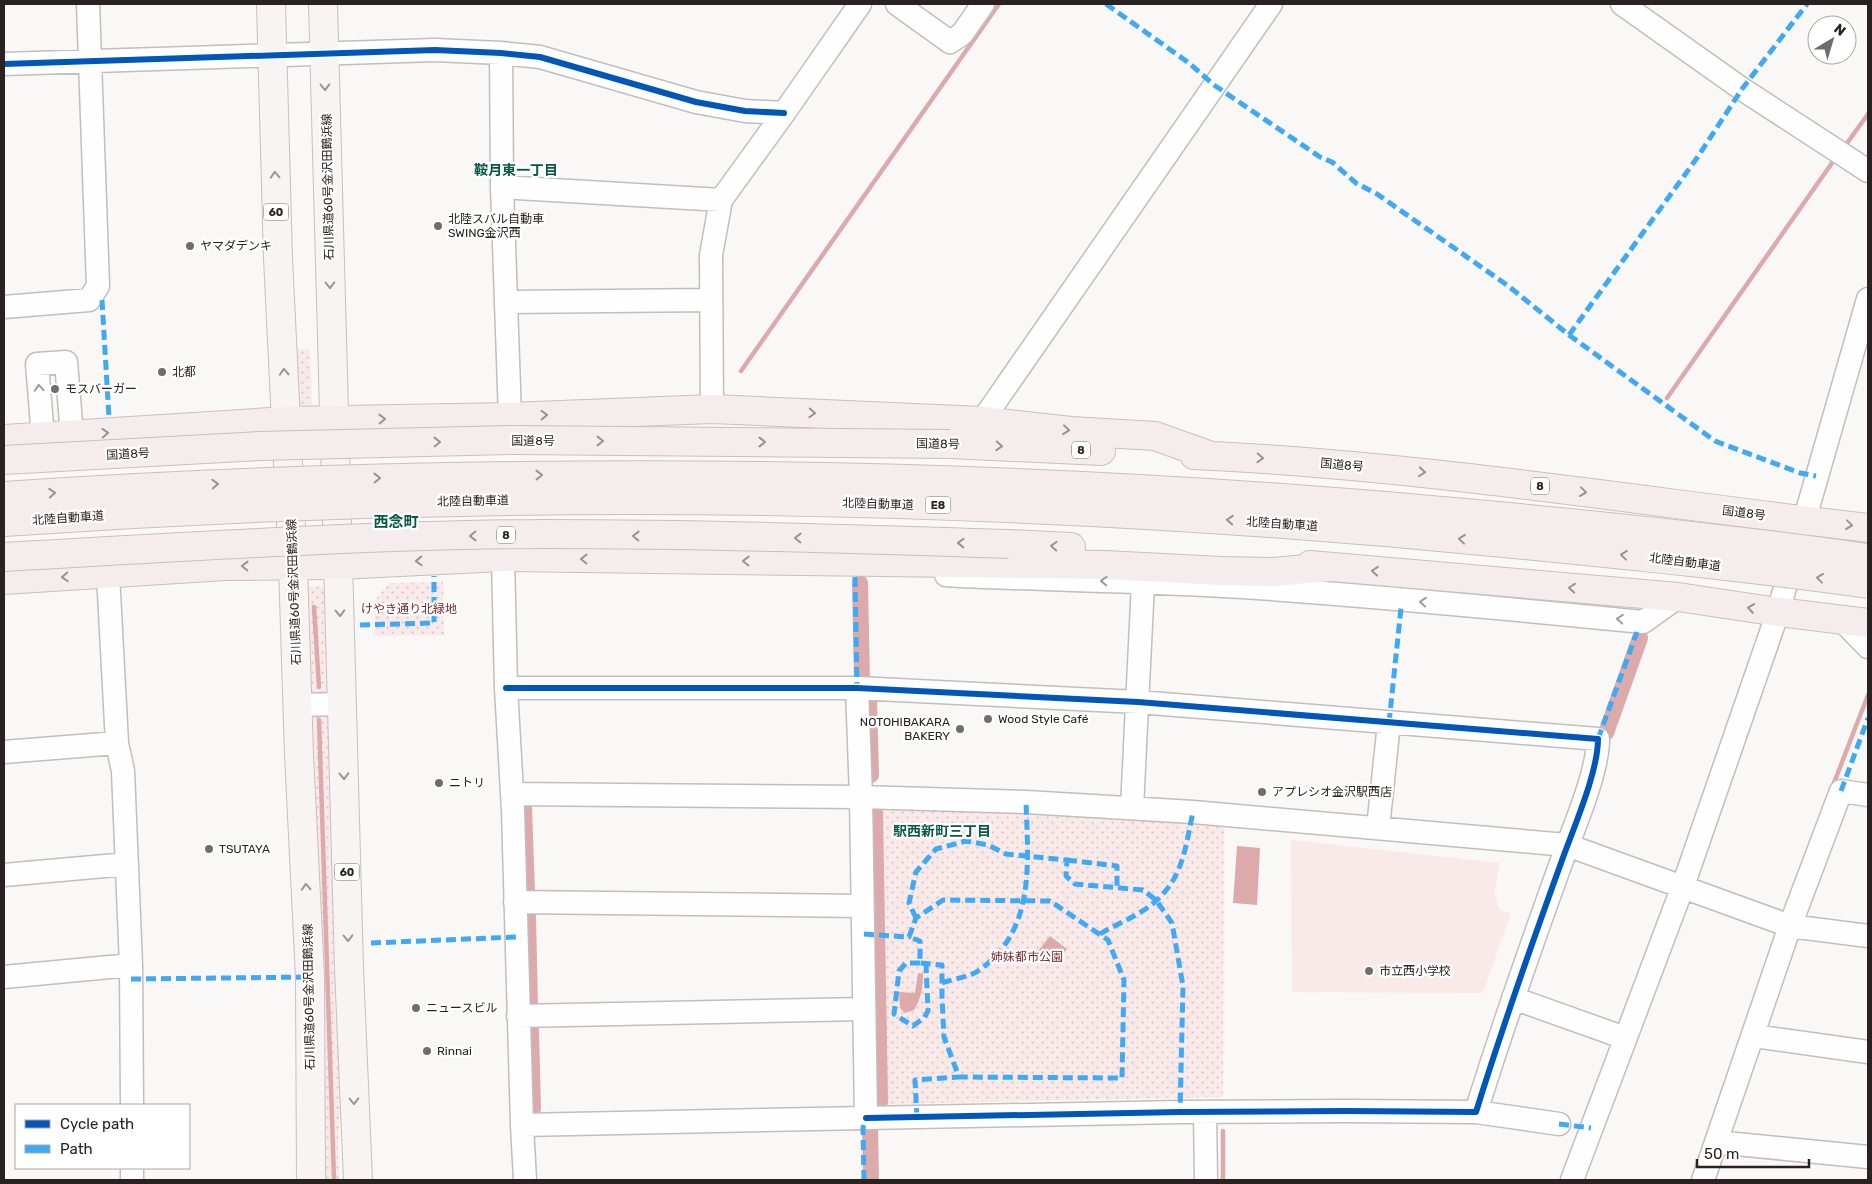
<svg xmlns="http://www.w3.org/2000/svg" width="1872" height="1184" font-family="Rubik,'Noto Sans JP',sans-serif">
	<defs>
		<pattern id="green-dots" width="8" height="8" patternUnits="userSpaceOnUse" patternTransform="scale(1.25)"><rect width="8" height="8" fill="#f9e9e9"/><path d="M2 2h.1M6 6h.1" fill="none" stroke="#d6c8c8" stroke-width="1.8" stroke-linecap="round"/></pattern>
	</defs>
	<rect width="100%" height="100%" fill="#faf7f7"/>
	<path fill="url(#green-dots)" d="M294 349H310L312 406H297Z
		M443 582 444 635 375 636 374 601 390 583Z
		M305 586 326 587 329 697 311 699Z
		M315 715 329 716 341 1086 338 1147 339 1180H322L312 780 313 719Z
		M878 803 1224 822 1223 1097 884 1104Z"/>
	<path fill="#f9e9e9" d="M1291 840 1500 863 1494 894 1500 910 1511 913 1483 993 1292 992Z"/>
	<path fill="#ddaaab" d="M1237 846 1260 848 1257 905 1233 903Z
		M1050 936 1067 949 1056 964 1038 951Z
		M918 973 923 974C923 987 921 999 914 1010L905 1013 900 1008 899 992 915 993Z"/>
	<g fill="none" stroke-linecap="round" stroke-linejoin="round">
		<path stroke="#ddaaab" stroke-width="4.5" d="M1845 146 1868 114
			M741 371 999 4
			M1667 398 1832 163
			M314 607 319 687
			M319 720 334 1180
			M1832 788 1868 695
			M1223 1131V1180"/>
		<path stroke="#ddaaab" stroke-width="16" d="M860 583 862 683
			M869 701 871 775
			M1606 733 1640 638
			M524 807 527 892
			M875 812 880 1102
			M528 917 530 1006
			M531 1031 533 1109
			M870 1128 871 1180"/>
		<g stroke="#c3bdbd" stroke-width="25">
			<path id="minor" d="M897 4 950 42 962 34 983 4
				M1622 4 1742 89 1868 171
				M501 53 502 187 510 417
				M4 64 435 50 501 53 540 57 696 102 745 111 784 113
				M502 187 721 200
				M506 302 711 300
				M4 307 89 300 98 286 88 4
				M712 409 711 255 721 200 784 113 860 4
				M982 421 1271 4
				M43 437 37 364 66 362 72 435
				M503 557 506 688 513 810 522 1125 525 1180
				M108 574 117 743
				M946 575 960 576C1055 580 1149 581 1243 587 1377 596 1510 609 1643 622L1678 597
				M1841 619 1868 647
				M506 688H857L1138 702 1598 739C1598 773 1573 829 1561 863 1531 946 1502 1028 1476 1112L1346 1111 1180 1112 866 1118
				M299 705 343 704
				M4 752 117 743 123 771 131 965 132 1105
				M512 794 861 797 1026 802 1193 812 1567 845 1790 926 1868 936
				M1132 808 1143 583
				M1378 828 1389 723
				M4 875 127 864
				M515 902 862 906
				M4 977 131 965
				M1513 998 1625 1038
				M518 1016 864 1009
				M1754 1036 1868 1052
				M1205 1112 1206 1180
				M1476 1112 1559 1124
				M522 1125 866 1118 861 797 857 688
				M1716 1142 1868 1157
				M132 1168V1180
				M1572 1180 1683 886 1778 612 1868 299
				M1703 1180 1790 926 1841 791 1868 795"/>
		</g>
		<g stroke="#cabfbf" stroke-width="30">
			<path id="major" d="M271 4 278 258 293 566 299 755 310 977 311 1180
				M323 4 349 968 358 1180"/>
		</g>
		<g stroke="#cabfbf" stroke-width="30">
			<path id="highway" d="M4 439 286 421 510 417 712 409 982 421 1071 431 1155 436 1211 456
				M950 444 1101 451
				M1194 455C1420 465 1644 502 1868 528
				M1009 544 1071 547
				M1310 565 1678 597 1778 612 1868 623
				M4 580 225 566 338 565 503 557 1105 565 1221 571 1273 572 1329 567"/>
		</g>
		<use href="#minor" stroke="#fefefe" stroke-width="22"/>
		<use href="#major" stroke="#f9f4f4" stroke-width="28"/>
		<use href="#highway" stroke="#f5eded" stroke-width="28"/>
		<g stroke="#cabfbf" stroke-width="30" stroke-linecap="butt">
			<path id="highway-bridge" d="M4 460 259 446 513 440 950 444
				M4 496C176 484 348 478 520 476 839 472 1158 484 1476 514 1607 526 1738 540 1868 558
				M4 522C504 487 1006 494 1504 543 1626 555 1747 567 1868 584
				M4 557C184 547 364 535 544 534 699 534 854 539 1009 544"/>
		</g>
		<use href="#highway-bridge" stroke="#f5eded" stroke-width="28"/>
		<path stroke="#3fa9f5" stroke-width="5" stroke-dasharray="10 5" stroke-linecap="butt" d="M1106 4 1189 63 1214 85 1320 157 1332 162 1356 183 1377 194 1507 285 1569 335 1715 441 1800 473 1816 476
			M102 300 109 418
			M1569 335 1697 158 1742 89 1807 4
			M855 577 857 688
			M360 625 434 623V576
			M1389 723 1401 608
			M1598 739 1637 632
			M1841 791 1868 718
			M1067 860 1117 866V887
			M916 918 909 903 916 872 936 849 966 841 988 845 1006 854 1067 860 1066 876 1075 884 1143 890 1156 900 1172 923 1183 986 1180 1112
			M864 934 909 937 916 918 943 900 1050 901 1108 940 1124 980 1122 1078 959 1077 944 1037 942 998V965L920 963V941L909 937
			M1100 934C1116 924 1136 917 1151 905 1183 880 1185 849 1193 812
			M371 943 516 937
			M920 963H906L899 971 894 1014 913 1026 924 1018 928 1011 926 964
			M131 979 310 977
			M942 983C953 979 969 977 978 971 1036 931 1028 863 1026 802
			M917 1118 915 1080 959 1077
			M1559 1124 1591 1128
			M864 1180 863 1128 866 1118"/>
		<g stroke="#fff" stroke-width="9">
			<path id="cycleway" d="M4 64 435 50 501 53 540 57 696 102 745 111 784 113
				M506 688H857L1138 702 1598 739C1598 773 1573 829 1561 863 1531 946 1502 1028 1476 1112L1346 1111 1180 1112 866 1118"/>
		</g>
		<use href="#cycleway" stroke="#0057b8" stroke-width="6"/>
	</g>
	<defs><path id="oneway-chevron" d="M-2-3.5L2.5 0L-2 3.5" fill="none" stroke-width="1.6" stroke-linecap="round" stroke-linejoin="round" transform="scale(1.25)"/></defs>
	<g stroke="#9c9595">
		<use href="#oneway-chevron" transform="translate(325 87) rotate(89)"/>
		<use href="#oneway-chevron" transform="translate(275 175) rotate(-92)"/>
		<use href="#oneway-chevron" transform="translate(330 285) rotate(89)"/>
		<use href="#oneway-chevron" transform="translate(284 372) rotate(-93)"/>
		<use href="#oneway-chevron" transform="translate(340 613) rotate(88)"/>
		<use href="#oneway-chevron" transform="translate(344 776) rotate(89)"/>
		<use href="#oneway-chevron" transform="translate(306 887) rotate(-93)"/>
		<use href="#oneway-chevron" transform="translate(348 938) rotate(89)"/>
		<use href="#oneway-chevron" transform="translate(354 1101) rotate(88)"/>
	</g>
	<g stroke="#9f9b9b">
		<use href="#oneway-chevron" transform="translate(39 388) rotate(-94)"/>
		<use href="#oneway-chevron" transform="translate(1104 581) rotate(-178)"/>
		<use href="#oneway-chevron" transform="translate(1423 602) rotate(-175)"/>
		<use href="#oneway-chevron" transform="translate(1620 619) rotate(-175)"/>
	</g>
	<g stroke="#9a9191">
		<use href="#oneway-chevron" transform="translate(812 413) rotate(3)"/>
		<use href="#oneway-chevron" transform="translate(544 415) rotate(-2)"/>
		<use href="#oneway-chevron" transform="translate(382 419) rotate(-1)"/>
		<use href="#oneway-chevron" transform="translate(1066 430) rotate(6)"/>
		<use href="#oneway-chevron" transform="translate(105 433) rotate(-3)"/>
		<use href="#oneway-chevron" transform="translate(600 441)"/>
		<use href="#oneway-chevron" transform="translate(437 442) rotate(-1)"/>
		<use href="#oneway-chevron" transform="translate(762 442)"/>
		<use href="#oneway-chevron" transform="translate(999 446) rotate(3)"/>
		<use href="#oneway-chevron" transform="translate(1260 458) rotate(3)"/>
		<use href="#oneway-chevron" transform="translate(1422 472) rotate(5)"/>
		<use href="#oneway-chevron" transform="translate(539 475) rotate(-1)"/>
		<use href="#oneway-chevron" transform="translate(377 478) rotate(-1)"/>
		<use href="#oneway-chevron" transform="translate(215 484) rotate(-3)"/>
		<use href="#oneway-chevron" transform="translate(1583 492) rotate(7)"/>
		<use href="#oneway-chevron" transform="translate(52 493) rotate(-4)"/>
		<use href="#oneway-chevron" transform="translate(1230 520) rotate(-176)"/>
		<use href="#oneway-chevron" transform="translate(1849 525) rotate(7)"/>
		<use href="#oneway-chevron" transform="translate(473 536) rotate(179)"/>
		<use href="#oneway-chevron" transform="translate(636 536) rotate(-179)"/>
		<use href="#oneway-chevron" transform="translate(798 538) rotate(-179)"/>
		<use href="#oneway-chevron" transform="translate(1462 539) rotate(-174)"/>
		<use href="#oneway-chevron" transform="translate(961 543) rotate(-178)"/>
		<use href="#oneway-chevron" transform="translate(1054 546) rotate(-177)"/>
		<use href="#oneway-chevron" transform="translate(1624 555) rotate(-174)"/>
		<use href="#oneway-chevron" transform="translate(584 559) rotate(-179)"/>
		<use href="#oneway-chevron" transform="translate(419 561) rotate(178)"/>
		<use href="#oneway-chevron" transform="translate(746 561) rotate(-179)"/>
		<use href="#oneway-chevron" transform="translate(245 566) rotate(-179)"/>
		<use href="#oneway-chevron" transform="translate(1375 571) rotate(-175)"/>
		<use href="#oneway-chevron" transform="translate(65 577) rotate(177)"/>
		<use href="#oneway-chevron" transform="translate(1820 578) rotate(-173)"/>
		<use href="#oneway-chevron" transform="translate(1572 588) rotate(-175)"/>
		<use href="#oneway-chevron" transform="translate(1751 608) rotate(-171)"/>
	</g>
	<g fill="#736c6c" stroke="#fff" stroke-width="2">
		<circle cx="438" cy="226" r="5"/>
		<circle cx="190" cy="246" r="5"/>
		<circle cx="162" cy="372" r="5"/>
		<circle cx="55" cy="389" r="5"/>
		<circle cx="988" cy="719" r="5"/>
		<circle cx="960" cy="729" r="5"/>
		<circle cx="439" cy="783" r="5"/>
		<circle cx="1262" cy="792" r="5"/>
		<circle cx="209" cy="849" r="5"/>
		<circle cx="1369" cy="971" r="5"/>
		<circle cx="416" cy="1008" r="5"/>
		<circle cx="427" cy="1051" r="5"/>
	</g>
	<g text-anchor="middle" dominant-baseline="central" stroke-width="4.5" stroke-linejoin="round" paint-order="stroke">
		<g fill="#fff" stroke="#6a6464" stroke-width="1">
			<rect x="263.5" y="203.5" width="25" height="17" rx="4"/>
			<rect x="1072" y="441.5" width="18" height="17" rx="4"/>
			<rect x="1531" y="477.5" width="18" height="17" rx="4"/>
			<rect x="925.5" y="496.5" width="25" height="17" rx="4"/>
			<rect x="497" y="526.5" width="18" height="17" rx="4"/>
			<rect x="334.5" y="863.5" width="25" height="17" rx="4"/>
		</g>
		<g font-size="11" font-weight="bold" fill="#2a2121">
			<text x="276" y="212">60</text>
			<text x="1081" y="450">8</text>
			<text x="1540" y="486">8</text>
			<text x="938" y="505">E8</text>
			<text x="506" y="535">8</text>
			<text x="347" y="872">60</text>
		</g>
		<g font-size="12" fill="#2a2121" stroke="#fff">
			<text transform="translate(328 187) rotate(-91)">石川県道60号金沢田鶴浜線</text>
			<text x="533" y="441">国道8号</text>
			<text transform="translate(938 444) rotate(1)">国道8号</text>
			<text transform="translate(128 454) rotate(-3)">国道8号</text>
			<text transform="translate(1342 465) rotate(5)">国道8号</text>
			<text transform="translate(473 501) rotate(-1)">北陸自動車道</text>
			<text transform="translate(878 504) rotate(2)">北陸自動車道</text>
			<text transform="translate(1744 513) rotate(7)">国道8号</text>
			<text transform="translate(68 518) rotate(-4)">北陸自動車道</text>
			<text transform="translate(1282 524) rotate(4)">北陸自動車道</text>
			<text transform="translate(1685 562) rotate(7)">北陸自動車道</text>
			<text transform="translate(294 592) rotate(-92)">石川県道60号金沢田鶴浜線</text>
			<text transform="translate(309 997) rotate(-91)">石川県道60号金沢田鶴浜線</text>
		</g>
		<g font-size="12" fill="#2a2121" stroke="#fff" text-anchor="start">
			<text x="448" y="219">北陸スバル自動車<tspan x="448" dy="14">SWING金沢西</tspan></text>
			<text x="200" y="246">ヤマダデンキ</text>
			<text x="172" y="372">北都</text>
			<text x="65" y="389">モスバーガー</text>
			<text x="998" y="719">Wood Style Café</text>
			<text x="950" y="722" text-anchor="end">NOTOHIBAKARA<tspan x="950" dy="14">BAKERY</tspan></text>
			<text x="449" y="783">ニトリ</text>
			<text x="1272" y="792">アプレシオ金沢駅西店</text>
			<text x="219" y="849">TSUTAYA</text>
			<text x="1379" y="971">市立西小学校</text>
			<text x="426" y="1008">ニュースビル</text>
			<text x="437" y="1051">Rinnai</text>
		</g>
		<g font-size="12" fill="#7b262e" stroke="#fff">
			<text x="409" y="609">けやき通り北緑地</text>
			<text x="1027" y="957">姉妹都市公園</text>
		</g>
		<g font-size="14" font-weight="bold" fill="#085944" stroke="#fff">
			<text x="516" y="170">鞍月東一丁目</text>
			<text x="942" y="831">駅西新町三丁目</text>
		</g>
		<g font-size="15" font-weight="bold" fill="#085944" stroke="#fff">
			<text x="396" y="522">西念町</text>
		</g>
	</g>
	<rect width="1872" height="1184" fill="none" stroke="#2a2121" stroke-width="10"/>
	<rect x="15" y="1104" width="175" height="65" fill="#ffffff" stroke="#aaa6a6"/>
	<rect x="25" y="1120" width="25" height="8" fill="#0057b8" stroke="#aaa6a6"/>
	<text x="60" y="1129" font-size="15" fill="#2a2121">Cycle path</text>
	<rect x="25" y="1145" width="25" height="8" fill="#3fa9f5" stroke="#aaa6a6"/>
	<text x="60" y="1154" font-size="15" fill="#2a2121">Path</text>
	<g transform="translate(1832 40) rotate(38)"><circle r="24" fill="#ffffff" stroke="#aaa6a6"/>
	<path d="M0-4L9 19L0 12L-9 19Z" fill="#736c6c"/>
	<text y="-8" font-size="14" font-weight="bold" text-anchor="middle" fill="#2a2121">N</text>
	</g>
	<path d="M1697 1159v8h112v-8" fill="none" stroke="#2a2121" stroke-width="2.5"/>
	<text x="1704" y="1159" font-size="15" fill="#2a2121" stroke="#ffffff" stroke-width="4" paint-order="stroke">50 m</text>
</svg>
